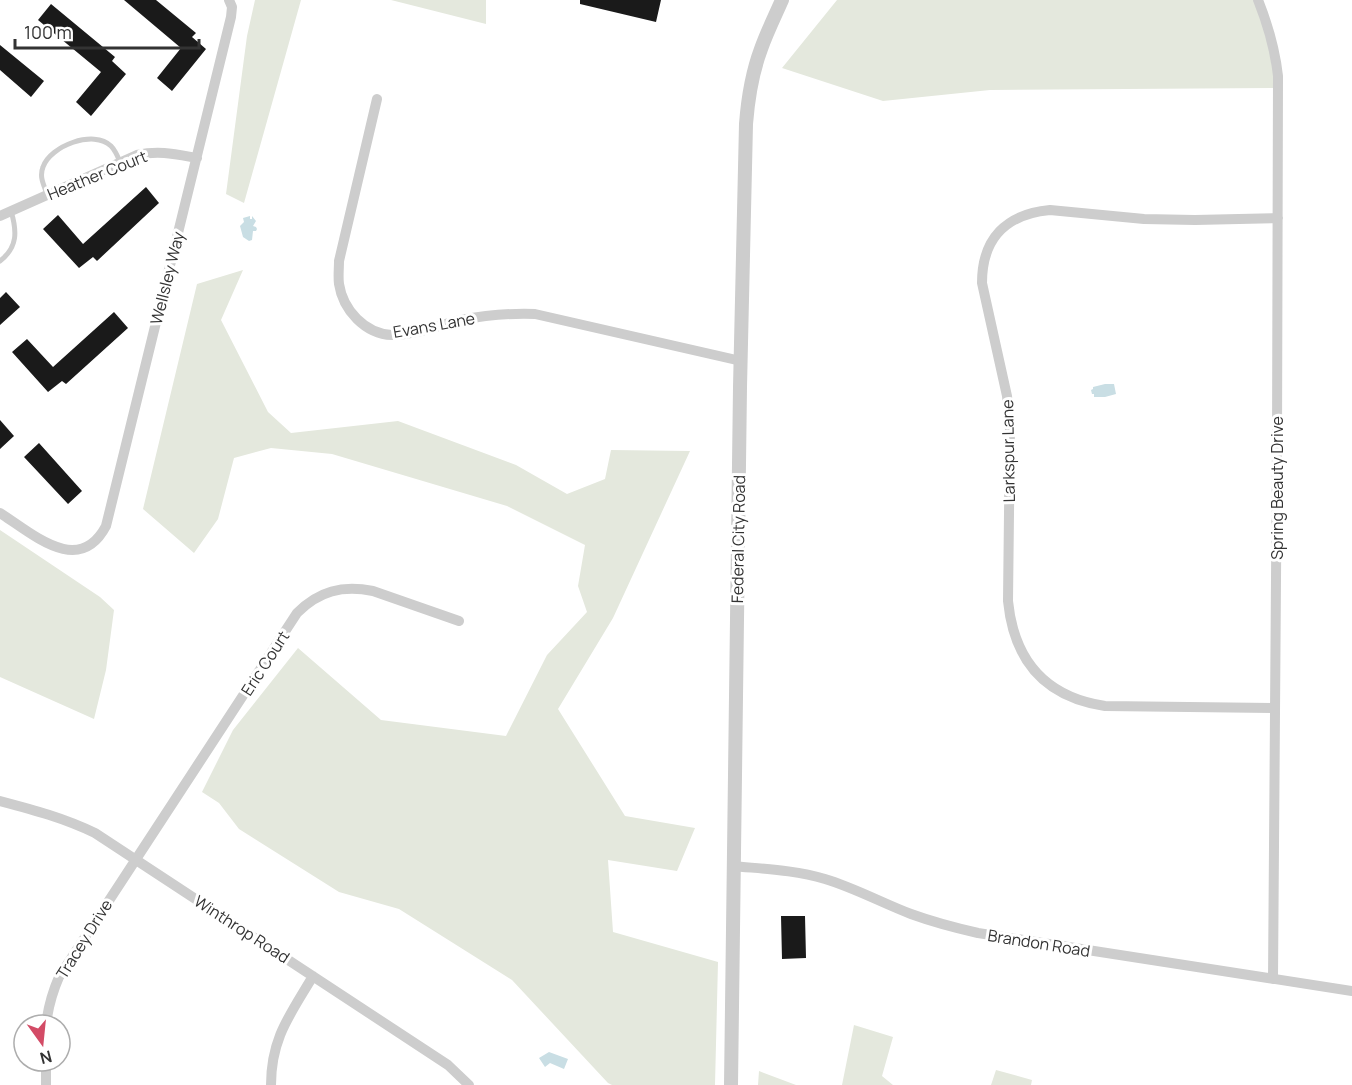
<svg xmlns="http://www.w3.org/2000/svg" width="1352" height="1085" font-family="Manrope,sans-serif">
	<rect width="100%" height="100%" fill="#fff"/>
	<path fill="#e4e8dd" d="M255 0H301L244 203 226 194 247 36Z
		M391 0H486V24Z
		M837 0H1257L1279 88 990 90 883 101 782 68Z
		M243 270 221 320 268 412 291 433 398 421 516 465 567 494 605 479 611 450 690 451 613 618 558 709 625 816 695 828 677 871 608 860 613 932 718 962 715 1085H612L608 1083 512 980 399 909 339 892 239 829 219 803 202 792 233 730 298 648 381 720 506 736 547 655 587 612 578 586 585 545 507 506 332 454 271 448 234 458 218 519 194 553 143 509 197 284Z
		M0 530 100 597 114 610 106 670 94 719 0 677Z
		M854 1025 893 1037 882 1076 893 1085H842Z
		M996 1070 1032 1080 1031 1085H991Z
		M759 1071 796 1085H758Z"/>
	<path fill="#c9dee4" d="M250 216V219H252V216L256 221 253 226 256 227 257 229 256 231H253L252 240 249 241 243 237 240 226 244 222 243 218Z
		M1105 384H1114L1116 394 1105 397H1094V394H1092L1091 390 1093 389V387Z
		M549 1052 568 1059 564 1069 550 1063 545 1067 539 1058Z"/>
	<path fill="#1a1a1a" d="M124 0H156L196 33 192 37 206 49 172 91 157 78 181 48Z
		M580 0H661L656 22 580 4Z
		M51 4 115 57 112 61 126 74 91 116 76 102 101 72 38 20Z
		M0 45 44 81 31 97 0 70Z
		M146 187 159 203 97 261 93 257 79 268 43 229 58 215 83 244Z
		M6 292 20 307 0 325V298Z
		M114 312 128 328 66 384 62 381 48 392 12 352 27 339 53 367Z
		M0 420 14 436 0 449Z
		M39 443 82 491 68 504 24 457Z
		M781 916H805L806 958 782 959Z"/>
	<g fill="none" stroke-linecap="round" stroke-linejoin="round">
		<path stroke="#cdcdcd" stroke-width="5" d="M47 194C44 185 39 177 43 167 50 146 94 129 111 146 115 150 118 157 120 162
			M0 261C18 247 17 231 11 211"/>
		<path stroke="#cdcdcd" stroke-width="10" d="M1258 0C1268 25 1275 49 1278 76L1277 446 1273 979
			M377 99 339 261C339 269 338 277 339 284 343 310 365 334 392 335 416 335 438 325 461 320 487 315 508 313 535 314L741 361
			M0 216 137 155C159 150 175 154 197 158
			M0 513C33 534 79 577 106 526L231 17 232 7 229 0
			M1275 708 1105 706C1045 697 1014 661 1008 601L1010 425 1007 396 982 283C982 239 1006 214 1050 210L1144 219 1195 220 1278 218
			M0 801C34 810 64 818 95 833L448 1065 469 1085
			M733 866C764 869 795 870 825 879 855 888 882 903 911 914 933 922 956 928 978 933L1352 991
			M46 1025C48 1008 52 993 59 977L297 613C319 591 342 585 373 591L459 621
			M46 1085V1061
			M271 1085C271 1038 290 1015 313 976"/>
		<path stroke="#cdcdcd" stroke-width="14" d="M731 1085 740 387 746 124C748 98 752 73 761 49 767 32 775 16 782 0"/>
	</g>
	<g text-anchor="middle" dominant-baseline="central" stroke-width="6" stroke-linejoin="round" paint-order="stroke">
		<g font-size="16" fill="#333" stroke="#fff">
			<text transform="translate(97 175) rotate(-22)">Heather Court</text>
			<text transform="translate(167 278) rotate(-76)">Wellsley Way</text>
			<text transform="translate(434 325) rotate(-10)">Evans Lane</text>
			<text transform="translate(1008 451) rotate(-91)">Larkspur Lane</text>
			<text transform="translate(1277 488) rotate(-90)">Spring Beauty Drive</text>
			<text transform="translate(738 539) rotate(-89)">Federal City Road</text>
			<text transform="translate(265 663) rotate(-57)">Eric Court</text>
			<text transform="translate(242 929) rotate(33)">Winthrop Road</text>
			<text transform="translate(84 939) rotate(-58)">Tracey Drive</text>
			<text transform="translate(1039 943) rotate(9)">Brandon Road</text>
		</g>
	</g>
	<g transform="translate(42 1043) rotate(165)"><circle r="28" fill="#ffffff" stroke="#adadad" stroke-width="1.5"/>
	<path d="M0-4.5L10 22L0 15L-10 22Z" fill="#d34b66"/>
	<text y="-9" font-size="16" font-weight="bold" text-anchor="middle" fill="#333333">N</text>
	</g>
	<path d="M15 39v9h184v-9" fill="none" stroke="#333333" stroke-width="3"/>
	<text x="24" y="39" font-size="18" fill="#333333" stroke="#ffffff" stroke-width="4.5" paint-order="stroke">100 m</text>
</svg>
